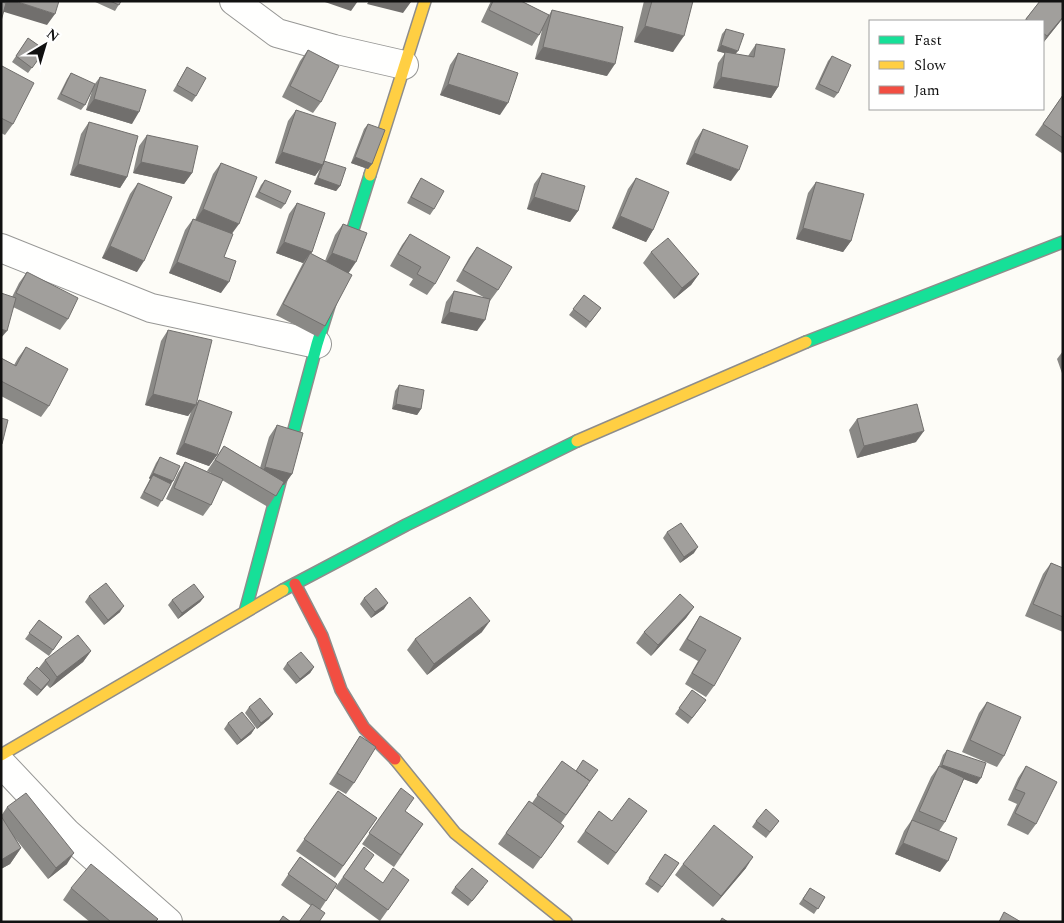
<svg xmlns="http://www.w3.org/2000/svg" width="1064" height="923" font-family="Spectral,serif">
	<rect width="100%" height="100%" fill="#fdfcf7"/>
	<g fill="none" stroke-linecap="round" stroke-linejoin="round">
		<g stroke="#979795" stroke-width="30">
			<path id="street" d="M234 1 277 33 334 49 404 65
				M1 248 151 308 317 344
				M1 763 67 833 168 922"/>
		</g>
		<g stroke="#8e8d8b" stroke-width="14">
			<path id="fast" d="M806 342 1063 242
				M283 590 406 525 577 441
				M245 612 317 344 370 175"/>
		</g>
		<g stroke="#8e8d8b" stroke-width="14">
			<path id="slow" d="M370 175 425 1
				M577 441 806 342
				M1 755 283 590
				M395 759 455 833 566 922"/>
		</g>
		<g stroke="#8e8d8b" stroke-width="14">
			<path id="jam" d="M295 584 322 636 341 690 364 728 395 759"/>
		</g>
		<use href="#street" stroke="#fffffe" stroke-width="28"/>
		<use href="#fast" stroke="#16e098" stroke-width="11"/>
		<use href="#slow" stroke="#ffcf43" stroke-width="11"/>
		<use href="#jam" stroke="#f24e42" stroke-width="11"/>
	</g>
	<path fill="#8a8986" d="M93 1H121L115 11Z
		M491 1H521L549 15 552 10 607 76 535 59 542 30 539 35 532 46 481 22Z
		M644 1H693L673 52 634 42Z
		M1040 1 1063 3V18L1043 43V21H1024Z
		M726 29 736 54 748 56 756 44 778 87 771 98 713 88 718 63 725 53 717 51 722 34Z
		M28 38 45 50 28 73 12 62Z
		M308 50 321 102 313 113 282 97 300 61Z
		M458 53 500 115 440 95 450 65Z
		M832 56 838 93 834 98 815 89 828 61Z
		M187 67 196 96 192 102 173 91Z
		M1 68 13 124 5 135 1 133Z
		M71 73 94 85 100 77 132 124 86 110 92 91 85 105 81 110 57 99 67 79Z
		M1063 95V154L1035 135Z
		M296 110 323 163 340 186 336 191 314 184 320 169 315 176 275 163 288 121Z
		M89 122 127 177 120 188 70 175 81 134Z
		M368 124 372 164 368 169 351 163 364 129Z
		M703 129 731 181 686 164 695 141Z
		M147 135 192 173 184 184 133 173 139 146Z
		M221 163 232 234 224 257 221 293 169 273 185 230 193 219 195 220 213 174Z
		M542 173 578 211 570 222 527 209 534 184Z
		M421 178 434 209 430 215 407 203 417 184Z
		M636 178 653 230 646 242 612 228 628 189Z
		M265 180 285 204 281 209 255 197 261 185Z
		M816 182 851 241 843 252 796 239 808 193Z
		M138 183 137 272 102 258 130 194Z
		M297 203 312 252 311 254 325 261 335 235 343 224 348 273 325 326 318 337 276 315 303 263 276 253 289 214Z
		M410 234 435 284 427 295 409 285 413 279 390 266 402 245Z
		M477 247 498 290 490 301H489L477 331 441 323 446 302 454 291 485 298 456 281 469 258Z
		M651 252 699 274 691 285 674 299 643 263Z
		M27 272 68 319 60 330 13 307 12 297 19 283Z
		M584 295 601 308 586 328 569 315Z
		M168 330 196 404 199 400 217 455 209 466 176 454 191 412 188 416 145 405 161 341Z
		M26 347 49 406 41 417 1 396V358L14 365 18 358Z
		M1063 351V376L1057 359Z
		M399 385 421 409 417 415 392 409 395 391Z
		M857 419 916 442 857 458 849 430Z
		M277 425 292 474 284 485H282L268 507 222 480 211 505 203 516 166 499 178 473 185 462 211 473 207 471 224 446 260 468 269 437Z
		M160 457 173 481 158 507 140 498 150 479 149 478 156 463Z
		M667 532 694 553 680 563 663 538Z
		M1051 563 1063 568V632L1025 616 1043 574Z
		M89 596 120 612 104 625 85 602Z
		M204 597 200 602 178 619 168 605 172 600Z
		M364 598 384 609 371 618 360 604Z
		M694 607 686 618 651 656 636 643 644 632Z
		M700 616 714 686 706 697 685 684 698 661 679 650 693 627Z
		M39 620 62 637 49 656 25 639Z
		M482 632 427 675 407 650 415 639Z
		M91 651 83 662 50 688 47 685 37 696 23 684 27 678 38 669 45 660Z
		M287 663 314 667 310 673 296 684 283 669Z
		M692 690 706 700 688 724 675 714Z
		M987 702 1004 756 997 767 962 752 979 713Z
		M249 707 273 714 269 719 257 729 245 713Z
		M228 723 255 728 251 734 237 745 224 729Z
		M360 736 354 783 346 794 329 784Z
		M947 750 977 784 964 779 945 822 939 831 940 872 895 854 904 831 911 821 931 777 939 766 943 755Z
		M562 761 576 771 588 785 561 823 564 826 533 869 498 844 529 801 532 803Z
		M1026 766 1036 824 1028 835 1007 825 1017 804 1008 800 1018 778Z
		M401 788 405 811 423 824 394 867 362 844Z
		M338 791 377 818 335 878 296 851Z
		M7 807 67 864 48 879 15 838 21 848 10 864 1 869V816Z
		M599 811 612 821 647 811 608 865 577 842Z
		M756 821H779L766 838 752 827Z
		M364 847V870L383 883 409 880 380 921 335 888Z
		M665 854 679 863 658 893 645 884Z
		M300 857 337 884 320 910 311 906 281 885Z
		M683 864 746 868 713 907 675 875Z
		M455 887H484L468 906 451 893Z
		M71 888 156 922H90L63 900Z
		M810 888 825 897 814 914 799 904Z"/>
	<path fill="#716f6d" d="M1 1H15L55 14 47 25 1 11Z
		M322 1H358L351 11Z
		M369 1H407L411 2 403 13 367 4Z
		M1063 17V18L1043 43 1047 36Z
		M645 26 684 36 673 52 634 42Z
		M721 45 738 51 734 56 717 51Z
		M543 47 615 64 607 76 535 59Z
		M721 77 778 87 771 98 713 88Z
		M448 84 508 103 500 115 440 95Z
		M94 99 139 112 132 124 86 110Z
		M282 152 323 165 315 176 275 163Z
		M694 153 739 170 731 181 686 164Z
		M355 157 372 164 368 169 351 163Z
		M141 162 192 173 184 184 133 173Z
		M78 164 127 177 120 188 70 175Z
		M318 178 340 186 336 191 314 184Z
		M534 197 578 211 570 222 527 209Z
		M203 209 239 224 231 235 195 221Z
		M620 216 653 230 646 242 612 228Z
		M803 228 851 241 843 252 796 239Z
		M284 242 312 252 306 260 310 253 303 263 276 253Z
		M110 246 144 261 137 272 102 258Z
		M332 253 356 262 348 274 324 265Z
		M177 262 229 282 221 293 169 273Z
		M699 274 691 285 674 299 682 288Z
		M449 312 485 320 477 331 441 323Z
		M1 329 7 331 1 338Z
		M153 394 196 405 188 416 145 405Z
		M396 404 421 409 417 415 392 409Z
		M924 431 916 442 857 458 864 446Z
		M184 443 217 455 209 466 176 454Z
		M265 467 292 474 284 485 258 478Z
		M153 473 173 481 169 487 153 475 150 479 149 478Z
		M698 547 694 553 680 563 684 557Z
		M204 597 200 602 178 619 182 613Z
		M388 603 384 609 371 618 375 612Z
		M124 606 120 612 104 625 108 620Z
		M694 607 686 618 651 656 658 645Z
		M490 621 482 632 427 675 434 664Z
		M91 651 83 662 50 688 57 677Z
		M314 667 310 673 296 684 300 679Z
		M50 680 46 686 37 696 41 690Z
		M273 714 269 719 257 729 261 723Z
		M255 728 251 734 237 745 241 740Z
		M942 765 981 778 977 784 938 770Z
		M903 843 948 861 940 872 895 854Z
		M21 848 10 864 1 869V860Z
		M74 853 67 864 48 879 56 868Z
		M753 857 746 868 713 907 721 896Z"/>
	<path fill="#a19f9c" stroke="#716f6d" d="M15 1H59L55 14Z
		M110 1H121L119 5Z
		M493 1H521L549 15 539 35 489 10Z
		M652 1H693L684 36 645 26Z
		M1040 1H1061L1063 3V17L1047 36 1043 33V21H1029L1026 19Z
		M1 2 6 3 1 21Z
		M552 10 623 27 615 64 543 47Z
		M726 29 744 34 738 51 721 45Z
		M28 38 45 50 32 68 16 56Z
		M756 44 785 49 778 87 721 77 725 52 754 57Z
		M308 50 339 66 321 102 290 86Z
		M458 53 518 73 508 103 448 84Z
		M832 56 851 65 838 93 819 84Z
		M2 66 34 83 13 124 1 118V68Z
		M187 67 206 78 196 96 177 85Z
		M71 73 95 84 85 105 61 94Z
		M100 77 146 90 139 112 94 99Z
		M1063 95V138L1043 124Z
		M296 110 336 123 323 165 282 152Z
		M89 122 138 136 127 177 78 164Z
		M368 124 385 130 372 164 355 157Z
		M703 129 748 146 739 170 694 153Z
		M147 135 198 146 192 173 141 162Z
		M324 161 346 168 340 186 318 178Z
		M221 163 257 177 239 224 203 209Z
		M542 173 585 186 578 211 534 197Z
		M421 178 444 191 434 209 411 197Z
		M636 178 669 192 653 230 620 216Z
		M265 180 291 191 285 204 259 192Z
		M816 182 864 194 851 241 803 228Z
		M138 183 172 197 144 261 110 246Z
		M297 203 325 213 312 252 284 242Z
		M193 219 233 234 224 257 236 261 229 282 177 262Z
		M343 224 367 233 356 262 332 253Z
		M410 234 450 257 435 284 417 274 421 267 398 254Z
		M668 238 699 274 682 288 651 252Z
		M477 247 512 267 498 290 463 270Z
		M310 253 352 275 325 326 283 304Z
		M27 272 78 298 68 319 16 293Z
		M454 291 490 299 485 320 449 312Z
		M1 293 16 298 7 331 1 329Z
		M584 295 601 308 590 322 573 309Z
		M168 330 212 340 196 405 153 394Z
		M26 347 68 369 49 406 1 381V358L16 366Z
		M399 385 424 390 421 409 396 404Z
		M199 400 232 412 217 455 184 443Z
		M917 404 924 431 864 446 857 419Z
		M1 418 8 420 2 444H1Z
		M277 425 303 433 292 474 265 467Z
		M224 446 284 482 276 496 215 460Z
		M160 457 180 466 173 481 153 473Z
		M185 462 223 479 211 505 174 488Z
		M153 475 171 484 162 501 144 492Z
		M681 523 698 547 684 557 667 532Z
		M1051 563 1063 568V617L1033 604Z
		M106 583 124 606 108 620 89 596Z
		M194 584 204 597 182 613 172 600Z
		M376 588 388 603 375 612 364 598Z
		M680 594 694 607 658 645 644 632Z
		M470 597 490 621 434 664 415 639Z
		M700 616 741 638 714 686 692 673 706 650 687 639Z
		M39 620 62 637 53 650 29 633Z
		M78 635 91 651 57 677 45 660Z
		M301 652 314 667 300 679 287 663Z
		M37 667 50 680 41 690 27 678Z
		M692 690 706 700 692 718 679 708Z
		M260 698 273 714 261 723 249 707Z
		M987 702 1021 717 1004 756 970 740Z
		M242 712 255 728 241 740 228 723Z
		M360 736 376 747 354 783 337 773Z
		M947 750 986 763 981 778 942 765Z
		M583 760 598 770 590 781 576 771Z
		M562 761 590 781 566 815 537 795Z
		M939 766 964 778 945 822 919 811Z
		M1026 766 1057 782 1036 824 1015 813 1025 793 1015 789Z
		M401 788 414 798 405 811 423 824 401 855 369 833Z
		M338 791 377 818 343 866 304 839Z
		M26 793 74 853 56 868 7 807Z
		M629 798 647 811 616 853 585 831 599 811 612 821Z
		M529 801 564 826 541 858 506 833Z
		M766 809 779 821 770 832 756 821Z
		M1 816 21 848 1 860Z
		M912 820 957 838 948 861 903 843Z
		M714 825 753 857 721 896 683 864Z
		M364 847 374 855 364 869 383 883 393 868 409 880 388 910 343 877Z
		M665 854 679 863 662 887 649 878Z
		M300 857 337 884 326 901 288 874Z
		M91 864 158 919 155 922H111L71 888Z
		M472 868 488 881 472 901 455 887Z
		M810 888 825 897 818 909 803 899Z
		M312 904 325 913 319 922H299Z
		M1004 912 1021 922H999Z
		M283 916 291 922H279Z
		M722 918 728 922H720Z"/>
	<rect width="1064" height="923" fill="none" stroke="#111111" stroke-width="5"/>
	<rect x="869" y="20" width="175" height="90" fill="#ffffff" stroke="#a0a0a0"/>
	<rect x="879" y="36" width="25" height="8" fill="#16e098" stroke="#a0a0a0"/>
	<text x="914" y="45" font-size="15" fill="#111111">Fast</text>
	<rect x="879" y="61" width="25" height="8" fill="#ffcf43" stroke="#a0a0a0"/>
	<text x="914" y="70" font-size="15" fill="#111111">Slow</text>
	<rect x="879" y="86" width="25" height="8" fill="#f24e42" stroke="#a0a0a0"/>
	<text x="914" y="95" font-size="15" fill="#111111">Jam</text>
	<g transform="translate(45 45) rotate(38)" stroke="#ffffff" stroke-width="4" paint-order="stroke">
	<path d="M0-4L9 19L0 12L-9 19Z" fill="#111111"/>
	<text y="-8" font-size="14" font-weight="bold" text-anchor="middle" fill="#111111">N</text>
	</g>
</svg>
